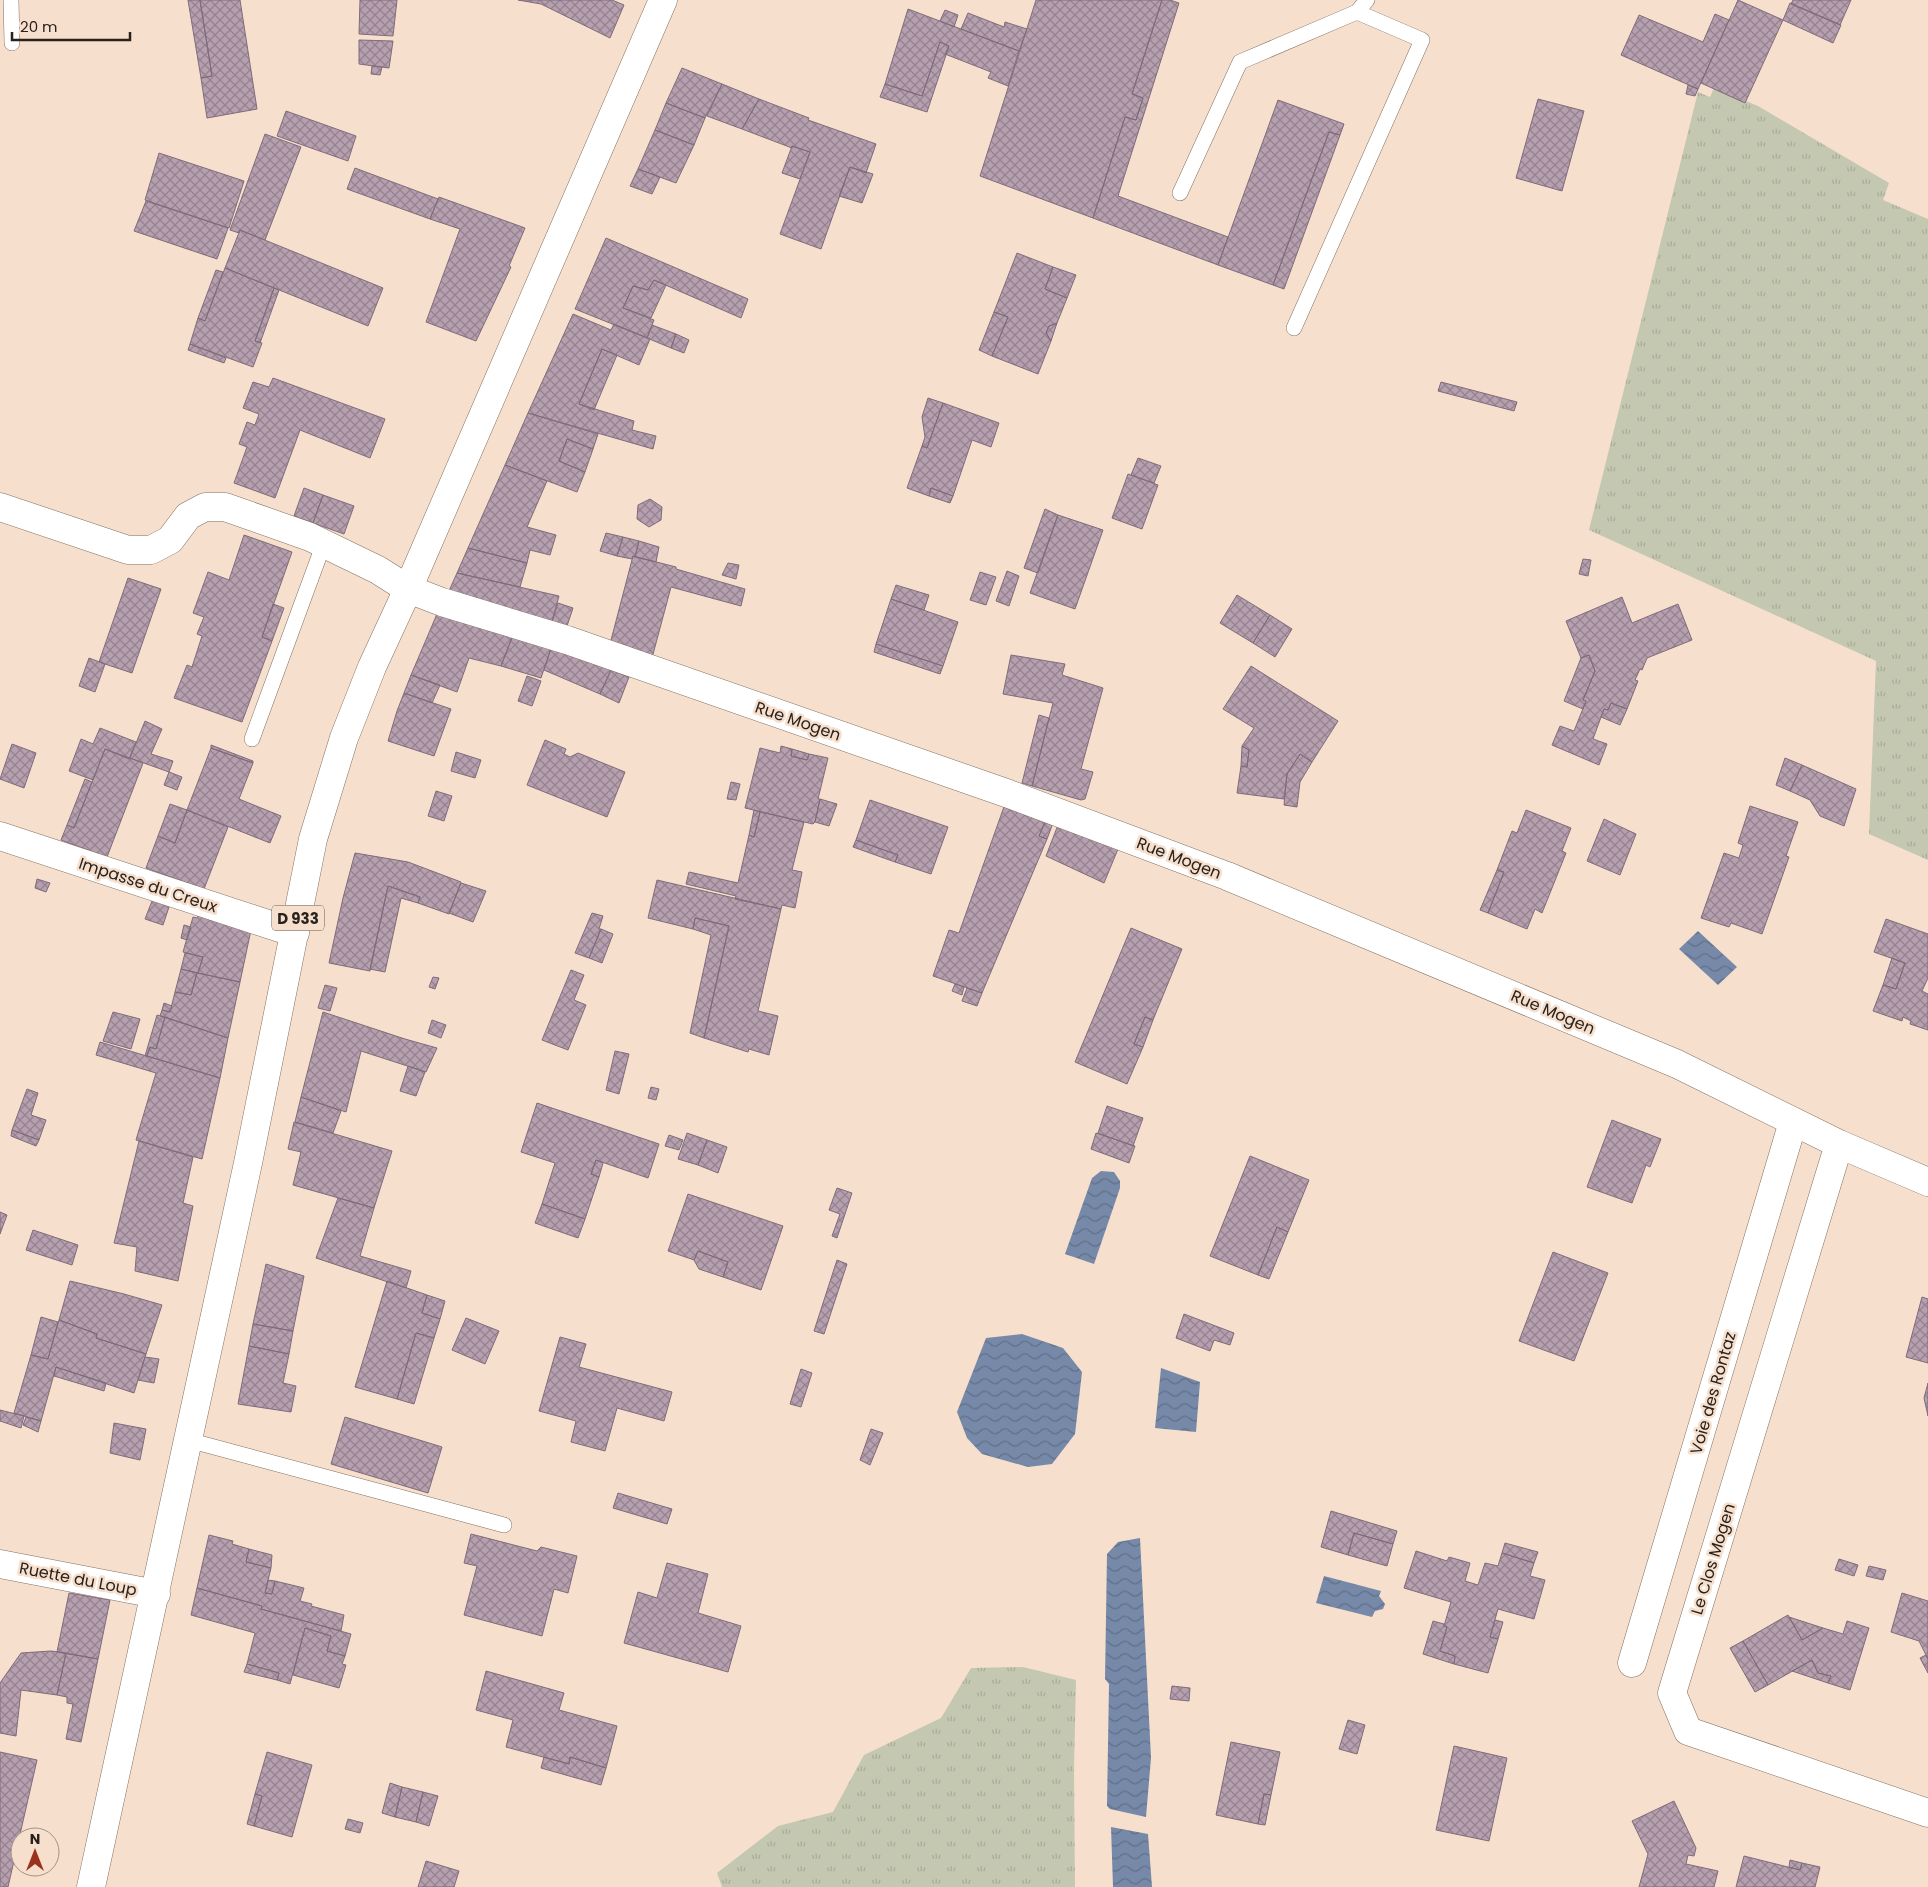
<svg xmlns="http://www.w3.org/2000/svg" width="1928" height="1887" font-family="Poppins,sans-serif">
	<defs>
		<pattern id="grass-tufts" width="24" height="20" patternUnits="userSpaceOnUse" patternTransform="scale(1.25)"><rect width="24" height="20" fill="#c4c8b1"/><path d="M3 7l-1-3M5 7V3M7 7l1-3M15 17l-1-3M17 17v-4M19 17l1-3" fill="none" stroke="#a8ac98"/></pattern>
		<pattern id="water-waves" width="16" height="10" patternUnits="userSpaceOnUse" patternTransform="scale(1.25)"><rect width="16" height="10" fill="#7689a8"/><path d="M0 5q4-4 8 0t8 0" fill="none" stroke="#617088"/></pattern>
		<pattern id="building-cross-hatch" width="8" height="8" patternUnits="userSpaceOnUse" patternTransform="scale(1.25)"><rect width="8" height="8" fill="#b6a0b0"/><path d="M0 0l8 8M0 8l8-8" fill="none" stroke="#94828e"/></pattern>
	</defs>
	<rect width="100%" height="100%" fill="#f6dfcd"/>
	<path fill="url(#grass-tufts)" d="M1714 88 1758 106 1889 183 1883 200 1928 219V860L1869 834 1876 661 1589 530 1698 92 1710 97Z
		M1023 1667 1076 1680 1074 1770 1075 1887H722L717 1873 778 1826 833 1812 864 1755 941 1718 971 1668Z"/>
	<path fill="url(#water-waves)" d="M1698 931 1737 967 1718 985 1679 949Z
		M1101 1171 1114 1172 1120 1181V1188L1094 1264 1065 1254 1092 1178Z
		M1022 1334 1063 1348 1082 1372 1075 1434 1052 1464 1028 1467 982 1454 967 1438 957 1412 986 1338Z
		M1161 1368 1200 1382 1196 1432 1155 1428Z
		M1140 1538 1151 1758 1146 1817 1110 1809 1107 1806 1109 1684 1105 1679 1107 1554 1118 1542Z
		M1324 1576 1381 1591 1379 1596 1385 1604 1383 1609 1375 1611 1372 1617 1316 1603Z
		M1111 1827 1148 1834 1152 1887H1113Z"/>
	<path fill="url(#building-cross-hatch)" stroke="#806b7a" d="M188 0H200L212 76 201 78Z
		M200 0H240L257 109 207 118 201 78 212 76Z
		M360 0H397L393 36 359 34Z
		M518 0H612L624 5 610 38 541 4Z
		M1036 0H1162L1132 94 1143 98 1136 120 1125 117 1093 218 980 176Z
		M1162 0H1170L1179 3 1118 196 1228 237 1218 265 1093 218 1125 117 1136 120 1143 98 1132 94Z
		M1738 0 1783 20 1745 103 1701 83Z
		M1793 0H1851L1840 25 1791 4Z
		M1790 3 1841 25 1833 43 1783 20Z
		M908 9 1019 51 1008 86 988 78 991 72 945 54 949 46 940 42 922 96 885 84Z
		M945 10 958 15 954 27 940 21Z
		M968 13 1004 27 1005 22 1027 29 1019 51 961 29Z
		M1715 14 1729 20 1698 89 1621 55 1639 15 1703 42Z
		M359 40 393 41 389 68 359 64Z
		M940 42 949 46 927 112 880 97 885 84 922 96Z
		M372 66 382 67 380 75 371 74Z
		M682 68 722 84 705 118 666 103Z
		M722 84 759 99 742 129 707 116Z
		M1688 85 1698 89 1695 96 1686 94Z
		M759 99 809 118 808 120 876 144 866 173 850 167 821 249 780 234 810 152 792 146V148L742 129Z
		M1538 99 1584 111 1562 191 1516 178Z
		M1278 100 1344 124 1340 135 1329 132 1273 285 1218 265Z
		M666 103 705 118 694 145 655 130Z
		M286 111 356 136 348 161 277 136Z
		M655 130 694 145 676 183 638 169Z
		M1329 132 1340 135 1284 289 1273 285Z
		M265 134 301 147 265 240 240 230 239 233 230 230Z
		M792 146 810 152 800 179 782 173Z
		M159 153 244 181 229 228 145 200Z
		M850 167 873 174 862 203 839 196Z
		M355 168 438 199 430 219 347 189Z
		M638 169 660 177 652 194 630 186Z
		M439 197 525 228 509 266 511 267 476 341 426 322 460 229 430 219Z
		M146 201 228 228 217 259 134 231Z
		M240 230 383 288 368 326 225 268Z
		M606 238 748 299 741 318 654 280 648 290 633 286 623 308 654 320 647 338 575 309Z
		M1017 253 1053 267 1045 289 1067 298 1057 323 1049 326 1046 333 1051 341 1038 374 992 356 1008 317 994 312Z
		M1053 267 1076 275 1067 298 1045 289Z
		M225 268 274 288 255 341 262 343 253 367 190 344 198 318 205 321Z
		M216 270 223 272 205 321 198 318Z
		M654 280 666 285 651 318 623 308 633 286 648 290Z
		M274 288 279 290 260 343 255 341Z
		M994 312 1008 317 992 356 979 350Z
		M573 314 611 330 614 324 650 339 639 365 602 349 579 404 634 421 632 430 656 436 653 449 528 413Z
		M1057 323 1051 341 1046 333 1049 326Z
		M652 325 676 334 671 348 647 338Z
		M676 334 689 340 684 353 671 348Z
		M190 344 226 358 224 363 188 350Z
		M602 349 617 355 594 410 579 404Z
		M273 378 385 419 370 458 300 430 275 498 234 483 247 447 239 444 247 422 255 425 259 414 243 408 253 382 269 387Z
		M1441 382 1517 402 1514 411 1438 391Z
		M928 398 943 403 927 448 922 446 925 437 922 417Z
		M943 403 999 423 991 447 972 440 953 496 931 488 929 496 907 488 922 446 927 448Z
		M528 413 598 434 593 449 567 439 559 461 585 472 577 492 505 465Z
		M567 439 593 449 585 472 559 461Z
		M1138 458 1161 466 1154 483 1131 475Z
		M505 465 547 481 527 527 556 535 550 555 530 550 527 563 468 548Z
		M1128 474 1158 485 1142 529 1112 518Z
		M304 488 323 495 313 523 294 516Z
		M931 488 953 496 950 503 929 496Z
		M323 495 354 506 344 534 313 523Z
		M650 499 662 507 661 520 649 527 637 519 638 505Z
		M1045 509 1058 515 1038 573 1024 568Z
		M1058 515 1103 530 1075 609 1030 593Z
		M606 533 623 537 617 556 600 551Z
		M244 535 292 552 262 637 272 641 242 722 174 698 187 665 192 667 202 636 197 634 204 617 193 613 208 572 229 580Z
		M623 537 639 541 635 557 633 556 632 559 617 556Z
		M639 541 659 547 656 562 635 557Z
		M468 548 527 563 520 587 457 573Z
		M633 556 676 567V569L745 589 741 606 671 587 652 658 610 644Z
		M1583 559 1591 560 1588 576 1579 574Z
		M728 563 739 565 736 579 722 575Z
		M1007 571 1019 576 1009 606 996 601Z
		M980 572 996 577 986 605 970 600Z
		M457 573 559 596 551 625 448 593Z
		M128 578 161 589 132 673 99 662Z
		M896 585 929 595 924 610 891 599Z
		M1237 595 1270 615 1253 643 1220 623Z
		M1622 597 1632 623 1678 604 1692 640 1647 658 1642 670 1640 669 1635 680 1638 681 1627 709 1611 703 1608 710 1604 709 1593 739 1607 744 1599 765 1552 745 1560 726 1574 731 1586 701 1583 700 1595 671 1589 655 1581 658 1566 621Z
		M891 599 958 622 943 666 876 644Z
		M558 603 573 608 566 629 551 625Z
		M273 604 284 608 272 641 262 637Z
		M437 614 513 635 501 666 469 658 457 692 411 675Z
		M1270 615 1292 629 1275 657 1253 643Z
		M513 635 552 645 541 678 501 666Z
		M876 644 943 666 940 674 874 652Z
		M552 645 611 670 600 694 544 670Z
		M1011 655 1065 664 1062 675 1103 688 1081 769 1093 772 1085 799 1081 800 1032 786 1053 703 1003 694Z
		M1589 655 1595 671 1583 700 1586 701 1583 709 1564 701 1581 658Z
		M89 658 105 664 95 692 79 686Z
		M1251 666 1338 721 1312 762 1300 754 1287 774 1284 799 1237 793 1241 766 1247 767 1249 750 1242 746 1254 728 1223 709Z
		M611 670 629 677 619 703 600 694Z
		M411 675 440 685 432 703 404 693Z
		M527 676 541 681 532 706 518 701Z
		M404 693 451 709 434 756 388 741 397 711Z
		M1611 703 1627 709 1620 725 1601 717 1604 709 1608 710Z
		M1039 715 1049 718 1032 786 1022 783Z
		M145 721 162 729 151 754 173 761 169 772 130 758Z
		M100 728 136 742 129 759 105 749 93 780 69 771 81 739 93 744Z
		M545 740 566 749 564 754 570 757 578 753 625 772 607 817 527 785Z
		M12 744 36 753 24 788 0 779Z
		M211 745 253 761V763L211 748Z
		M781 746 792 749 791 756 807 760 809 754 828 758 818 799H820L815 822 813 824 745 808 760 748 780 753Z
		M1242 746 1249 750 1247 767 1241 766Z
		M211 748 253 763 239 799 281 816 270 843 187 810Z
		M105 749 143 763 107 857 61 840 67 825 74 828Z
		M792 749 809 754 807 760 791 756Z
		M456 752 481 760 475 778 451 771Z
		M1300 754 1312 762 1300 782 1297 807 1284 805 1287 774Z
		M1785 758 1802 765 1790 791 1776 785Z
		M1802 765 1856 789 1844 826 1820 816 1810 800 1790 791Z
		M169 772 182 777 177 790 164 785Z
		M85 779 92 782 74 828 67 825Z
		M731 782 740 784 736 800 727 799Z
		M436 791 452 796 444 821 428 816Z
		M820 799 837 804 829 826 815 822Z
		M870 800 948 827 931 874 895 862 898 855 856 840Z
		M170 804 187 810 175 843 158 836Z
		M1005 804 1046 820 1039 836 1047 839 982 993 933 976 949 930 959 933Z
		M1750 806 1798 822 1786 856 1789 857 1762 934 1731 923 1729 927 1701 918 1724 853 1739 858 1743 845 1738 843Z
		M187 810 228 827 204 889 146 868 158 836 175 843Z
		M754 810 760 812 754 837 749 835Z
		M1526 810 1571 828 1562 851 1566 853 1542 913 1535 909 1527 929 1488 913 1504 872 1497 870 1512 831 1517 833Z
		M760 812 804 822 792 870 802 872 795 908 782 905 781 909 735 899 736 896 686 884 689 872 738 883 749 835 754 837Z
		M1604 819 1636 834 1620 875 1587 861Z
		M1046 820 1053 823 1047 839 1039 836Z
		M1058 825 1118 849 1104 883 1046 856Z
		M856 840 898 855 895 862 853 847Z
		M355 853 408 862 461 882 449 914 418 903 420 897 388 886 370 971 329 963 343 898Z
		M1497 870 1504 872 1488 913 1480 910Z
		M37 879 50 883 46 892 35 888Z
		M657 880 781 909 758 1011 778 1016 769 1055 749 1049 748 1052 704 1038 729 926 695 918 693 929 648 918Z
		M461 883 486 891 473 922 449 913Z
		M388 886 420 897 418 903 401 898 385 972 370 969Z
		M154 896 171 901 163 925 145 919Z
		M200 912 251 930 240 982 198 973 203 957 183 952 193 917 197 918Z
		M592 913 603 916 599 929H601L589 958 575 953Z
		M695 918 729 926 704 1038 690 1033 711 935 693 929Z
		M1886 919 1928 934V978L1922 991 1928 994V1030L1910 1024 1911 1021 1903 1017 1902 1021 1873 1011 1883 985 1896 989 1905 963 1874 952Z
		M184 925 191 927 187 940 181 938Z
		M1131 928 1182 949 1153 1020 1145 1017 1134 1044 1143 1047 1127 1084 1075 1062Z
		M601 929 613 934 602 963 589 958Z
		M185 953 203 957 198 973 181 969Z
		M1892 958 1905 963 1896 989 1883 985Z
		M181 969 197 973 191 995 175 992Z
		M571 970 584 975 574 1000 586 1005 568 1050 542 1040Z
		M197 973 240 982 228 1038 160 1016 162 1010 170 1012 175 992 191 995Z
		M433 977 439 978 435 989 429 987Z
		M955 984 964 987 962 995 952 991Z
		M325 985 337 988 330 1011 318 1008Z
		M967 988 982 993 977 1006 962 1001Z
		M164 1003 172 1006 170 1012 162 1010Z
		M113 1012 140 1019 131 1049 103 1041Z
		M323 1012 405 1039 437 1048 426 1072 361 1051 346 1112 301 1097Z
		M157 1015 165 1017 156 1049 150 1047 147 1056H145Z
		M165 1017 228 1038 220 1078 147 1056 150 1047 156 1049Z
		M1145 1017 1153 1020 1143 1047 1134 1044Z
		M432 1020 446 1025 441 1038 428 1033Z
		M100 1042 220 1078 202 1159 136 1140 156 1073 96 1055Z
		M615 1051 629 1054 619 1094 606 1090Z
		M408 1066 425 1072 416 1096 400 1091Z
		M651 1087 659 1089 656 1100 648 1098Z
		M27 1089 38 1093 31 1115 46 1120 39 1140 12 1130Z
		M301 1097 341 1111 333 1133 295 1122Z
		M537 1103 659 1144 648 1178 596 1160 591 1174 599 1177 585 1219 542 1204 555 1163 521 1152Z
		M1107 1106 1143 1118 1133 1146 1098 1133Z
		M1612 1120 1661 1139 1650 1167 1646 1165 1632 1203 1587 1187Z
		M294 1122 392 1151 374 1208 293 1185 301 1152 288 1149Z
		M12 1130 39 1140 36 1146 11 1136Z
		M687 1133 707 1140 698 1165 678 1159Z
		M1096 1133 1135 1146 1129 1163 1091 1149Z
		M669 1135 683 1140 679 1150 665 1146Z
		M707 1140 727 1147 718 1173 698 1165Z
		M139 1141 193 1157 183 1203 193 1206 178 1281 135 1271 137 1247 114 1243Z
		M1250 1156 1309 1180 1288 1232 1277 1227 1258 1275 1210 1256Z
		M596 1160 603 1163 599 1177 591 1174Z
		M837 1188 852 1193 837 1238 832 1236 840 1214 829 1210Z
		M688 1194 783 1226 761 1290 723 1277 728 1262 698 1251 694 1260 668 1251Z
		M338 1198 374 1208 360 1256 411 1271 406 1288 316 1258Z
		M542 1204 585 1219 578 1238 535 1223Z
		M0 1212 7 1215 0 1234Z
		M1277 1227 1288 1232 1269 1279 1258 1275Z
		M33 1230 78 1245 72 1265 26 1250Z
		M698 1251 728 1262 723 1277 699 1269 694 1260Z
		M1553 1252 1608 1273 1574 1361 1519 1341Z
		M837 1260 847 1264 824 1334 814 1331Z
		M266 1264 304 1276 293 1331 253 1324Z
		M70 1281 124 1294 162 1305 146 1354 96 1338 97 1334 59 1320Z
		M387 1281 427 1295 422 1313 440 1319 434 1338 416 1333 397 1399 355 1387Z
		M427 1295 445 1301 440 1319 422 1313Z
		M1922 1297 1928 1299V1363L1906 1357Z
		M1184 1314 1234 1333 1230 1345 1214 1340 1210 1351 1176 1338Z
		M41 1317 58 1322 48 1359 31 1355Z
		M466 1318 499 1331 485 1364 452 1350Z
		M59 1320 97 1334 96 1338 146 1354 134 1393 56 1367 41 1421 14 1413 31 1355 48 1359Z
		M253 1324 293 1331 289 1354 249 1346Z
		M416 1333 434 1338 414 1404 397 1399Z
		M560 1337 586 1344 579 1367 672 1392 664 1421 617 1408 605 1451 571 1442 576 1421 539 1411Z
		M249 1346 289 1354 283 1383 296 1386 291 1412 238 1404Z
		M145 1357 159 1359 154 1383 138 1380Z
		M56 1367 106 1383 104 1391 54 1376Z
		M801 1369 812 1373 801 1407 790 1404Z
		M1928 1383V1416L1924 1398Z
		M0 1410 24 1416 21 1428 0 1421Z
		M26 1417 41 1421 38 1432 23 1425Z
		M345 1417 442 1447 428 1493 331 1464Z
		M114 1423 146 1429 140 1460 110 1453Z
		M871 1429 883 1433 870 1465 860 1460Z
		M618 1493 672 1509 667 1524 613 1508Z
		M1331 1511 1397 1531 1393 1544 1354 1533 1348 1555 1321 1547Z
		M1354 1533 1393 1544 1387 1566 1348 1555Z
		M471 1534 537 1551 541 1547 577 1556 568 1593 554 1589 542 1636 464 1615 477 1566 464 1563Z
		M209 1535 233 1541 232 1544 249 1549 246 1562 271 1568 265 1593 272 1594 275 1581 304 1588 300 1601 312 1604 311 1606 344 1615 341 1631 261 1609 262 1606 197 1588Z
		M1505 1543 1538 1552 1534 1563 1502 1553Z
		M249 1549 272 1555 271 1568 246 1562Z
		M1416 1551 1447 1561 1449 1557 1470 1563 1465 1581 1478 1585 1485 1563 1498 1566 1502 1553 1534 1563 1530 1576 1545 1580 1534 1619 1498 1609 1490 1637 1498 1639 1488 1673 1454 1664 1455 1656 1440 1651 1447 1627 1444 1626 1451 1602 1404 1588Z
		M1839 1559 1858 1565 1854 1576 1835 1570Z
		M667 1563 708 1574 698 1613 741 1626 728 1672 624 1643 638 1592 657 1598Z
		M1869 1566 1886 1570 1883 1580 1866 1576Z
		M268 1580 275 1581 272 1594 265 1593Z
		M197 1588 262 1606 261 1609 351 1634 345 1656 327 1651 331 1636 305 1628 290 1684 277 1680 279 1673 247 1664 255 1633 191 1615Z
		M69 1593 110 1600 98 1659 57 1652Z
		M1902 1593 1928 1601V1659L1919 1641 1891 1632Z
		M1788 1615 1802 1640 1823 1628 1843 1634 1847 1621 1869 1628 1850 1690 1828 1683 1831 1676 1818 1673 1812 1660 1768 1685 1743 1641Z
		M1789 1617 1823 1628 1802 1640Z
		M1495 1620 1503 1622 1498 1639 1490 1637Z
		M1433 1621 1444 1624V1626L1447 1627 1440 1651 1455 1656 1454 1664 1423 1654Z
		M305 1628 331 1636 327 1651 345 1656 342 1664 346 1665 339 1688 293 1675Z
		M1743 1641 1768 1685 1755 1692 1730 1648Z
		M51 1651 66 1653 57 1695 21 1690 16 1736 0 1733V1683L21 1653Z
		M66 1653 98 1659 81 1742 66 1739 73 1704 67 1703V1697L57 1695Z
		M1926 1655 1928 1659V1673L1920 1658Z
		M1812 1660 1818 1673 1831 1676 1828 1683 1792 1671Z
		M247 1664 279 1673 277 1680 244 1672Z
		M486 1671 564 1693 559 1710 617 1726 606 1768 570 1757 569 1764 506 1747 513 1720 476 1710Z
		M1172 1686 1190 1688 1189 1701 1170 1699Z
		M1348 1720 1365 1725 1357 1754 1339 1749Z
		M1231 1742 1280 1752 1271 1795 1264 1794 1258 1824 1216 1815Z
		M1454 1746 1507 1758 1489 1841 1436 1830Z
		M0 1752 37 1760 8 1887H0Z
		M267 1752 312 1765 292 1837 254 1826 262 1796 255 1794Z
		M544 1757 569 1764 570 1757 606 1768 601 1785 541 1768Z
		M390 1783 402 1787 395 1817 382 1813Z
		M402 1787 423 1792 416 1822 395 1817Z
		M423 1792 438 1796 429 1826 416 1822Z
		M255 1794 262 1796 254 1826 247 1824Z
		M1264 1794 1271 1795 1265 1825 1258 1824Z
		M1674 1801 1696 1848 1694 1856 1688 1855 1686 1864 1718 1871 1714 1887H1639L1648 1854 1632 1821Z
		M348 1819 363 1823 360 1833 345 1829Z
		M1744 1856 1800 1870 1802 1863 1820 1867 1815 1887H1736Z
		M1790 1860 1802 1863 1800 1870 1789 1867Z
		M426 1861 459 1871 454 1887H418Z"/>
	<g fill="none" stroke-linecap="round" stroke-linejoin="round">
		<g stroke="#847161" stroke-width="16">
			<path id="service" d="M11 0 12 43
				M1180 193 1240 62 1357 12 1367 0
				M1294 328 1422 40 1357 12
				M252 739 324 543
				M188 1440 504 1525"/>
		</g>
		<g stroke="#847161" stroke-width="29">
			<path id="minor" d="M0 507 128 550H151L170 540 188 516 205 507H225L310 537 378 570 408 589 442 602 567 640 1009 794 1227 876 1677 1064 1839 1144 1928 1182
				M0 836 295 933
				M1839 1144 1672 1693 1688 1731 1928 1813
				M0 1564 156 1594
				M1632 1663 1793 1122"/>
		</g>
		<g stroke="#847161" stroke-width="29">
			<path id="primary" d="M91 1887 248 1163 313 839 344 738 372 667 408 589 663 0"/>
		</g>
		<use href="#service" stroke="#fff" stroke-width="15"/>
		<use href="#minor" stroke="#fff" stroke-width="28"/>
		<use href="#primary" stroke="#fff" stroke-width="28"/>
	</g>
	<g text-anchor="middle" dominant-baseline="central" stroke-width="5" stroke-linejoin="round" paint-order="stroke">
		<rect fill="#f6dfcd" stroke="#665a50" stroke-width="1" x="272" y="905.5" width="52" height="25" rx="4"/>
		<g font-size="15" font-weight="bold" fill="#29211b">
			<text x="298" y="918">D 933</text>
		</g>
		<g font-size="16" fill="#29211b" stroke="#f6dfcd">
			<text transform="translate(798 721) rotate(19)">Rue Mogen</text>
			<text transform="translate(1179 858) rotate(21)">Rue Mogen</text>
			<text transform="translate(148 885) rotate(18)">Impasse du Creux</text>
			<text transform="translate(1553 1012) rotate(23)">Rue Mogen</text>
			<text transform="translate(1713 1393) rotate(-74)">Voie des Rontaz</text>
			<text transform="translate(1713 1559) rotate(-73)">Le Clos Mogen</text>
			<text transform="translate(78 1579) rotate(11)">Ruette du Loup</text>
		</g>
	</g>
	<g transform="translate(35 1852)"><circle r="24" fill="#f6dfcd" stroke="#a49386"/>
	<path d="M0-4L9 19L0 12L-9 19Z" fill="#9b321c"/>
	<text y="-8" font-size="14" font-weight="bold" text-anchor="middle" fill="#29211b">N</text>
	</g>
	<path d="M12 32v8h118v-8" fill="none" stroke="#29211b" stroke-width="2.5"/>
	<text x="20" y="32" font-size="15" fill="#29211b" stroke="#f6dfcd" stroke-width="4" paint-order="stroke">20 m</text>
</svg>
